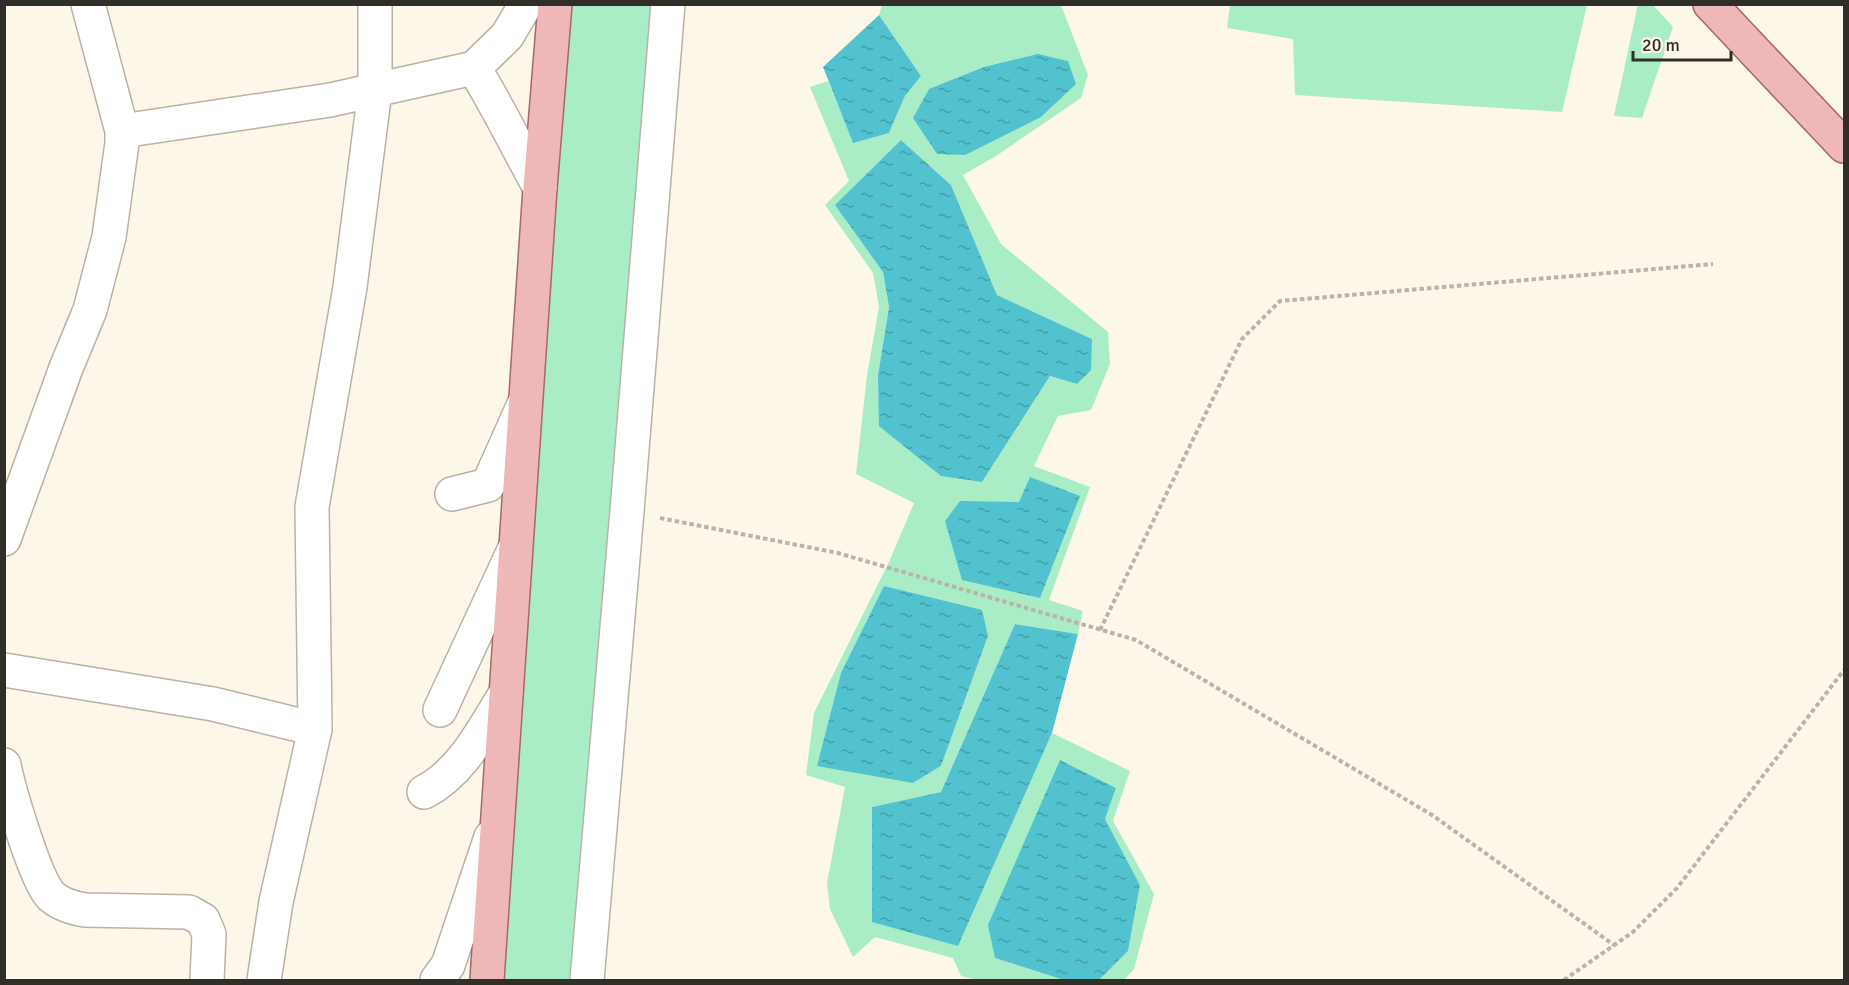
<svg xmlns="http://www.w3.org/2000/svg" width="1849" height="985" font-family="Signika,sans-serif">
	<defs>
		<pattern id="water-ripples" width="26" height="14" patternUnits="userSpaceOnUse" patternTransform="scale(1.5)"><rect width="26" height="14" fill="#52c3ce"/><path d="M2 4q2-2 4 0t4 0M15 11q2-2 4 0t4 0" fill="none" stroke="#449fa7"/></pattern>
	</defs>
	<rect width="100%" height="100%" fill="#fdf7ea"/>
	<path fill="#a9edc7" fill-rule="evenodd" d="M1638 4 1653 5 1673 27 1642 118 1614 116Z
		M571 5H651L642 208 582 980H504L534 492 568 11Z
		M882 5H1061L1088 75 1081 98 996 156 963 175 1001 244 1108 332 1110 364 1091 410 1058 416 1034 466 1090 487 1049 600 1083 611 1078 634 1015 624 941 792 872 807 958 945 1052 733 1130 771 1113 821 1154 894 1134 969 1124 980H1099L1128 951 1140 885 1105 819 1116 788 1060 760 995 958 1064 980H977L961 976 953 958 875 937 853 957 830 909 827 883 845 787 806 775 814 713 889 562 914 503 856 474 867 375 879 307 873 273 825 205 849 181 810 87 828 81 853 142 889 133 905 96 921 76 879 15ZM901 140 951 185 997 295 1092 339 1077 384 1050 376 982 482 878 375 889 307 883 272 836 205ZM993 502H1019L962 580ZM988 636 941 766 913 783Z
		M1230 5V4L1587 5 1562 112 1295 95 1293 39 1227 28Z"/>
	<path fill="url(#water-ripples)" d="M879 15 921 76 905 96 889 133 853 143 823 67Z
		M1038 54 1068 61 1076 84 1041 117 965 155 937 154 913 118 929 89 984 67Z
		M901 140 951 185 997 295 1092 339 1091 370 1077 384 1050 376 982 482 941 476 879 426 878 375 889 307 883 272 835 205Z
		M1030 477 1080 496 1040 598 962 580 945 521 960 501 1019 502Z
		M884 586 982 610 988 636 941 766 913 783 817 766 841 673Z
		M1015 624 1078 634 1052 733 958 946 872 922V807L941 792Z
		M1060 760 1116 788 1105 819 1140 885 1128 951 1099 980H1064L995 958 988 925Z"/>
	<g fill="none" stroke-linecap="round" stroke-linejoin="round">
		<g stroke="#b9b3a7" stroke-width="36">
			<path id="minor" d="M88 4 122 131
				M474 68C498 107 518 148 540 188
				M452 494 488 485 525 402
				M4 539 66 368 90 310 109 237 122 143V131L330 100 474 68 507 36 526 4
				M4 670 213 704 315 729 312 507 350 287 375 90V4
				M440 710 515 548
				M4 765C9 790 35 879 51 896 60 904 73 908 85 910L189 912 203 920 209 934 207 980
				M424 792C463 772 483 729 506 693
				M264 980 276 902 315 729
				M437 980 448 965 491 837
				M587 980 627 511 668 4"/>
		</g>
		<g stroke="#a46969" stroke-width="36">
			<path id="major" d="M1710 4 1844 146
				M487 980 540 188 555 4"/>
		</g>
		<path stroke="#b8b4a9" stroke-width="4" stroke-dasharray="4.5 3" stroke-linecap="butt" d="M660 518 838 553 1136 640 1432 815 1614 945
			M1100 630 1242 339 1280 301 1713 264
			M1564 980 1633 932 1677 888 1844 670"/>
		<use href="#minor" stroke="#fff" stroke-width="33"/>
		<use href="#major" stroke="#eeb8b9" stroke-width="33"/>
	</g>
	<rect width="1849" height="985" fill="none" stroke="#302e29" stroke-width="12"/>
	<path d="M1633 51v9h98v-9" fill="none" stroke="#302e29" stroke-width="3"/>
	<text x="1642" y="51" font-size="18" fill="#302e29" stroke="#fdf7ea" stroke-width="4.5" paint-order="stroke">20 m</text>
</svg>
